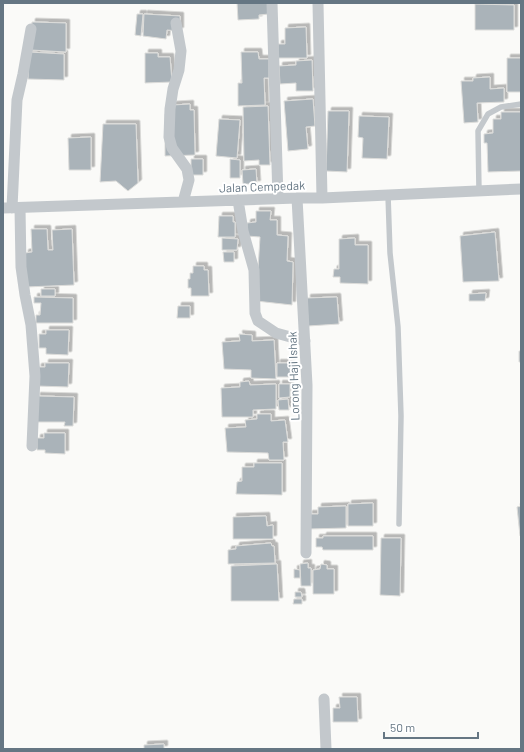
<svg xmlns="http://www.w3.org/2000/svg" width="524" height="752" font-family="Barlow,sans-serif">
	<defs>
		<filter id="shadow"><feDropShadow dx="3.5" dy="-3.5" stdDeviation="0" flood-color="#0004"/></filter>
	</defs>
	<rect width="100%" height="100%" fill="#fafaf8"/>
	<path fill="#aab3b9" stroke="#dcdcda" filter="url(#shadow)" d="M237 3H269V14L259 15V19L238 20Z
		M475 4 514 5V30H475Z
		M137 14H143L141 36 135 35Z
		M144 14 180 16V31L167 30 166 39 143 36Z
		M32 22 66 23V52L31 50Z
		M306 27 307 58H278V44H285V28Z
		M29 52 64 54V80L28 79Z
		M241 52H258L259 59H269V78H264L265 105 238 106V83H242Z
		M145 53H158V57H170L172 82 145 83Z
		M507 58H521V92H507Z
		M312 60 313 91H296V83L280 84 279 66 296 65V61Z
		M490 77V89L504 88V102L477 103 478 122 464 123 461 81H473V78Z
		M313 99 315 126 306 127 308 149 288 151 284 101Z
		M190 104V110H194L195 155 165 156V114L173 105Z
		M268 106 270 165H259V160L244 161 243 107Z
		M328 111H349L347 172 326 171Z
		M501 112H521V171L488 172 487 143H484V134L493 133V119H501Z
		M359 116 389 117 387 159 362 158 363 138 358 137Z
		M219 119 240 120 237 158 216 156Z
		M103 124H136L138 183 128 191 116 181 100 182Z
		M91 137V170H69L68 138Z
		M191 159H203V175H191Z
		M230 159 240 160V178H230Z
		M256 169 257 184H243L242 170Z
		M256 211H271L270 220H277V235L288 236 287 261 293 262 292 305 256 301 260 237 247 236V223L256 222Z
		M219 216H233V222H235V237H218Z
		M31 229H47L48 250H53L52 230 72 229 74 285 26 287 25 253 32 252Z
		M495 232 499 281 463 282 460 236Z
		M222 238 238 239 237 250H222Z
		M355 238V245H368V284L340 283V277H333L334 269H339V239Z
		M223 252H234V262H224Z
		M193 266H204V270H208L209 296H191V288H188V279H190V273H193Z
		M41 289H55V296H41Z
		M486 293 485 301H469V294Z
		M34 297 73 298V323H36V315H40L41 303H34Z
		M337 297 339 324 308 326 307 298Z
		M178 306H190V318H177Z
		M46 330H69L68 355 46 354V348H39V334H46Z
		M239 334 252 335V341L274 340 276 379 251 378V370L224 369 222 342 240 341Z
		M519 351H521V362H519Z
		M45 363H69L68 387 37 386 38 367H45Z
		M277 363H292L293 377H277Z
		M249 381 250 385 276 384V409L253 410V417H222L221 388 240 387V382Z
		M279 384H290V397L279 398Z
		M37 396 74 397 73 426H64L65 422H37Z
		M288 399 289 410H279L278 400Z
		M257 414H271V421L285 420 288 442H283L284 460H269L268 453 227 452 225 428 246 427 245 420 257 419Z
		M44 433H65V454L45 453V450H37V438H44Z
		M254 463H282V495L236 494 237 482 242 481V467H254Z
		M373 503V526H348V504Z
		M346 506V528L309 529V514H318V507Z
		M521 506V536H520L517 507Z
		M266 516 267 526 273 525V539H233V517Z
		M323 536H373V550H323L322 547H316V538H323Z
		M381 538H401L400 596 380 595Z
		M271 543 272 546H274L275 563 228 564V550L236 549V546Z
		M308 563V568H311V586H301L300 564Z
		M277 564 279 601H231V566Z
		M321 564 327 565V569H334V594H313V570L320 569Z
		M294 569 300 570V578H294Z
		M295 592H301L302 597H295Z
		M294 599H302V604H293Z
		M339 697H357L358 722H333V708H340Z
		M164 744V749H144V745Z"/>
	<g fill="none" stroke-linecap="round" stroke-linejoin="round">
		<path stroke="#c3c8cc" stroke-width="5.5" d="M479 191 478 131 488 114 501 107 521 104
			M388 195 390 253 398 327 401 416 399 524"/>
		<path stroke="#c3c8cc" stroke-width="11" d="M272 3 278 198
			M318 3 322 198
			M176 23 181 51 179 70 173 89 170 109 169 137 172 148 187 169 189 180 183 202
			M297 198 307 385 306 553
			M238 200 243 231 254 270 255 313 258 321 276 333 305 341
			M3 208 297 198H322L521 189
			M12 208 17 100 23 74 31 29
			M20 208 21 267 25 295 31 325 35 376 32 446
			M324 699 326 749"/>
	</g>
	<g text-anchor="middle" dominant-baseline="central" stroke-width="4" stroke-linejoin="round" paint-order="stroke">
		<g font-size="12" fill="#657683" stroke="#fff">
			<text transform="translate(262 186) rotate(-2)">Jalan Cempedak</text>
			<text transform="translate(293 376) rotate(-92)">Lorong Haji Ishak</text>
		</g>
	</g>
	<rect width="524" height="752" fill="none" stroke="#657683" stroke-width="8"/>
	<path d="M384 732v6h94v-6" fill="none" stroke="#657683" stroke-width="2"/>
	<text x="390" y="732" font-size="12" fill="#657683" stroke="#ffffff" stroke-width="3" paint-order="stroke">50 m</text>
</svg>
